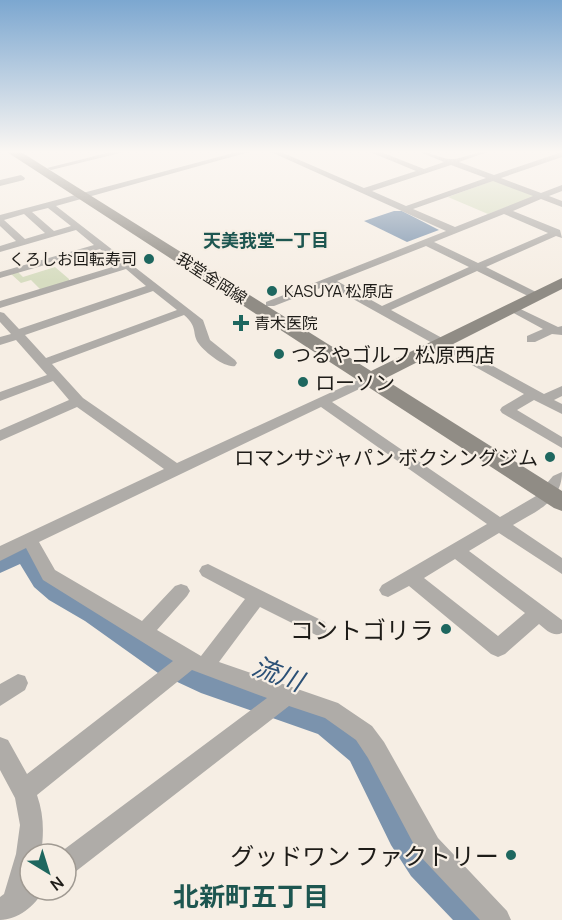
<svg xmlns="http://www.w3.org/2000/svg" width="562" height="920" font-family="Manrope,'Noto Sans JP',sans-serif">
	<rect width="100%" height="100%" fill="#f6eee4"/>
	<path fill="#d7ddc1" d="M495 180 536 196 488 214 448 197Z
		M55 267 69 279V281L41 290 31 280 21 283 11 274 18 272 23 277Z"/>
	<path fill="#7b93ad" d="M394 211H402L439 230 407 242 364 221Z"/>
	<g fill="none" stroke-linecap="round" stroke-linejoin="round">
		<path fill="#7b93ad" fill-rule="evenodd" d="M17 541 38 545 54 571 69 584 107 603 180 653 218 669 341 710 374 737 417 819 439 848 496 905 502 920H453L411 876 391 845 350 761 318 734 201 693 158 673 85 621 49 600 34 587 20 564 0 573V549Z"/>
		<path fill="#afaca8" fill-rule="evenodd" d="M111 152H124L51 170 47 168Z
			M237 152H249L56 206 203 320 210 340 235 360 237 363 235 366C225 368 206 353 199 344 191 333 199 328 184 315L52 364 83 398 177 463 369 375 376 379 374 382 332 402 500 517 536 496 553 476 562 472C562 502 536 511 513 525L562 558V574L499 533 469 551 562 620V633C553 637 546 630 539 624L505 654 498 657 491 654 409 586 388 597 382 595 379 590 382 585 487 524 321 407 39 542 55 570 142 621 175 586 181 584 187 586 190 591 187 596 157 630 201 656 245 599 202 576 199 571 202 566 208 564 325 622 327 628 325 634 318 636 260 607 219 662 338 703 372 726 384 742 438 838 507 911 511 920H480L420 856 368 758 356 740 325 718 289 706 75 872 66 875V854H58L267 698 192 670 37 795C44 815 44 833 41 854H30V890H43C36 906 17 920 0 920V897L4 894 16 854 20 825 15 798 0 770V737L8 740 27 774 173 661 43 580 26 548 0 561V546L164 469 77 407 0 441V430L69 400 53 381 0 401V392L47 375 16 340 0 345V337L11 334 0 322V312L4 313 19 329 146 286 126 269 0 308V301L119 265 100 249 0 278V272L94 245 76 230 0 252V246L16 241 0 226V215ZM48 208 71 226 54 231 32 212ZM24 214 45 233 25 239 4 220ZM153 291 177 310 46 358 25 335ZM455 559 525 613 498 636 424 578Z
			M271 152H281L364 188 416 171 370 152H381L424 169 444 162 420 152C431 152 443 160 453 159 465 158 474 152 487 152L459 162 494 175 562 152V157L501 178 541 193 562 185V191L549 196 562 201V207L541 199 513 211 560 230 562 238 556 236 486 267 540 294V298H532L477 271 391 310 544 394 562 386V396L554 400 562 404V414L534 400 517 410 562 437V448L502 413 500 410 502 407 524 394 328 285 274 306H266V302L446 231ZM451 165 486 178 406 206 372 191ZM493 181 533 196 455 227 413 209ZM504 214 548 233 478 263 434 242ZM426 246 469 267 382 306 337 281Z
			M21 175 25 178 24 180 0 186V180Z
			M512 305 558 327 562 326V335L552 334 535 342H527V336L543 329 508 310V306Z
			M18 674 25 676 28 683 25 690 0 706V684Z"/>
		<path fill="#908c85" fill-rule="evenodd" d="M7 152H21L371 371 562 278V289L384 379 562 491V511L554 508Z"/>
	</g>
	<linearGradient id="sky" x2="0" y2="1"><stop stop-color="#7ca7d0"/><stop offset="0.54" stop-color="#fbf7f3"/><stop offset="1" stop-color="#fbf7f3" stop-opacity="0"/></linearGradient>
	<rect width="562" height="281" fill="url(#sky)"/>
	<g fill="#1e675f" stroke="#f6eee4" stroke-width="2">
		<circle cx="149" cy="259" r="6"/>
		<circle cx="272" cy="291" r="6"/>
		<path d="M238 314h6v6h6v6h-6v6h-6v-6h-6v-6h6z"/>
		<circle cx="279" cy="354" r="6"/>
		<circle cx="303" cy="382" r="6"/>
		<circle cx="550" cy="457" r="6"/>
		<circle cx="446" cy="629" r="6"/>
		<circle cx="511" cy="855" r="6"/>
	</g>
	<g text-anchor="middle" dominant-baseline="central" stroke-width="4.5" stroke-linejoin="round" paint-order="stroke">
		<g font-size="16" fill="#1e1c18" stroke="#f6eee4" text-anchor="start">
			<text x="137" y="259" text-anchor="end">くろしお回転寿司</text>
			<text x="284" y="291">KASUYA 松原店</text>
			<text x="254" y="323">青木医院</text>
		</g>
		<g font-size="16" fill="#1e1c18" stroke="#f6eee4">
			<text transform="translate(212 278) rotate(33)">我堂金岡線</text>
		</g>
		<g font-size="18" font-weight="bold" fill="#1d5650" stroke="#f6eee4">
			<text x="266" y="240">天美我堂一丁目</text>
		</g>
		<g font-size="20" fill="#1e1c18" stroke="#f6eee4" text-anchor="start">
			<text x="291" y="354">つるやゴルフ 松原西店</text>
			<text x="315" y="382">ローソン</text>
			<text x="538" y="457" text-anchor="end">ロマンサジャパン ボクシングジム</text>
		</g>
		<g font-size="24" fill="#1e1c18" stroke="#f6eee4" text-anchor="end">
			<text x="434" y="629">コントゴリラ</text>
			<text x="499" y="855">グッドワン ファクトリー</text>
		</g>
		<g font-size="26" font-style="italic" fill="#2b5076" stroke="#f6eee4">
			<text transform="translate(278 673) rotate(20)">流川</text>
		</g>
		<g font-size="26" font-weight="bold" fill="#1d5650" stroke="#f6eee4">
			<text x="251" y="896">北新町五丁目</text>
		</g>
	</g>
	<g transform="translate(48 872) rotate(142)"><circle r="28" fill="#f6eee4" stroke="#a09a92" stroke-width="1.5"/>
	<path d="M0-4.5L10 22L0 15L-10 22Z" fill="#1e675f"/>
	<text y="-9" font-size="16" font-weight="bold" text-anchor="middle" fill="#1e1c18">N</text>
	</g>
</svg>
